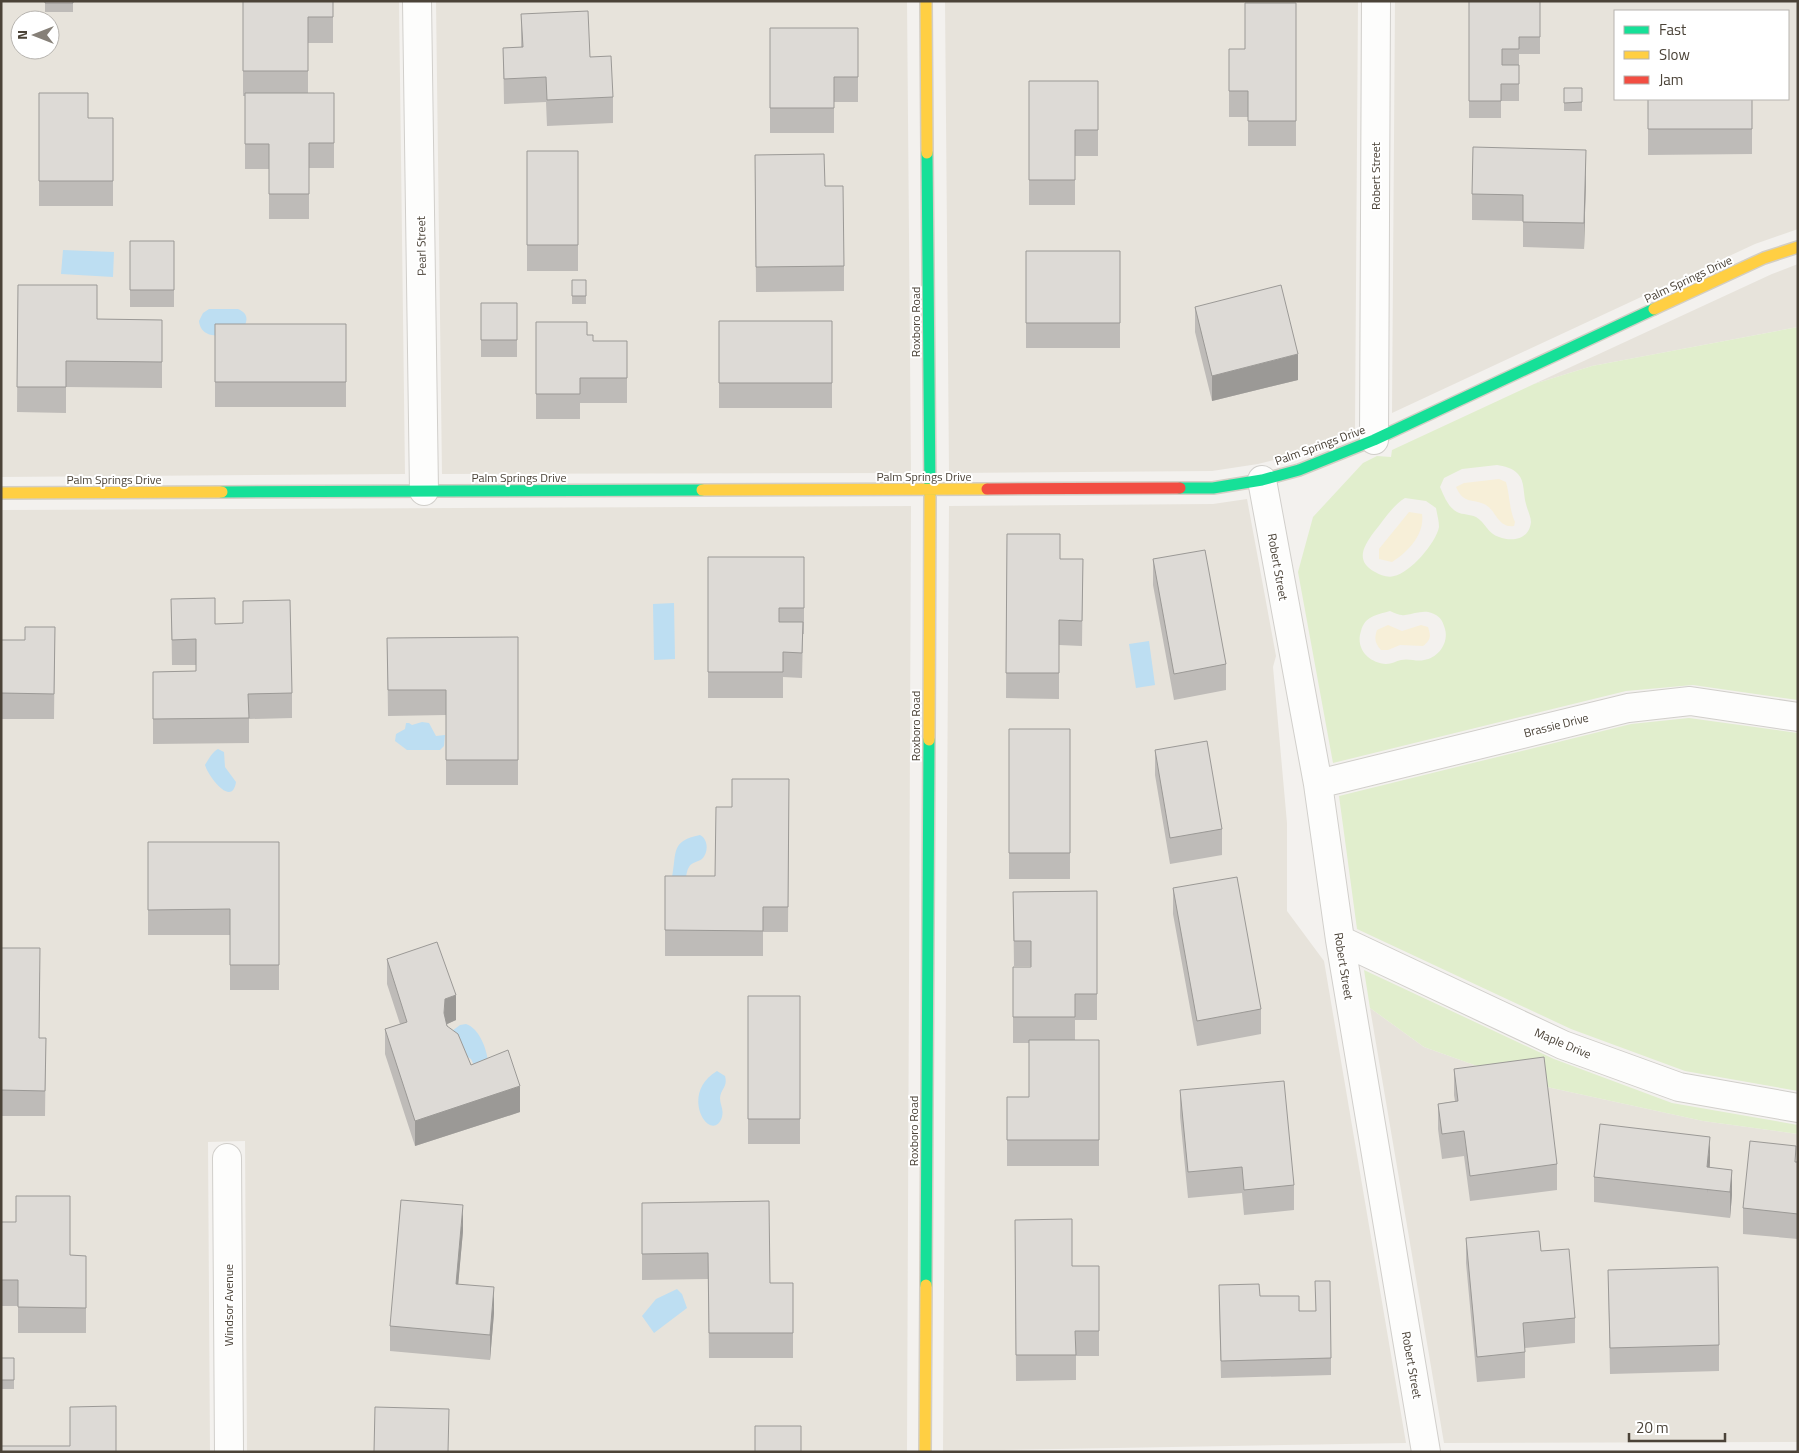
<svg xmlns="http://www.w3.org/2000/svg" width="1799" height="1453" font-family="'Titillium Web',sans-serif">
	<rect width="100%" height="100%" fill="#f3f1ee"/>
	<path fill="#e7e3db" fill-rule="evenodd" d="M1 1H399L405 474 1 477ZM20 20H50V50H20Z
		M436 1H907L911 473 442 474Z
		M945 1H1358L1355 430 1293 455 1258 464 1212 471 949 473Z
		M1395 1H1798V229L1755 244 1392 413ZM1615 11H1788V99H1615Z
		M1798 264V327L1592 366 1534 384 1772 274Z
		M1247 499 1276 656 1273 667 1287 823V911L1324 961 1406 1443 943 1451 949 506 1213 504Z
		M911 506 907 1452H247L245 1141 208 1142 210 1452H1V510Z
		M1370 1008 1424 1047 1519 1081 1703 1121 1798 1134V1442L1444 1443Z"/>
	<path fill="#e1eecd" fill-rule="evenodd" d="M1798 327V700L1693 685 1626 691 1333 763 1298 572 1313 517 1363 463 1377 456 1391 457 1392 450 1534 384 1592 366ZM1497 465C1504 466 1513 468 1518 474 1525 481 1523 494 1526 504 1527 509 1531 517 1531 522 1529 540 1512 542 1499 537 1488 534 1485 522 1476 517 1470 514 1463 515 1457 512 1448 507 1444 496 1440 487L1444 478 1462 469ZM1405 498 1426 501 1436 508C1437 514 1439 521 1439 527 1436 543 1410 573 1394 576 1388 578 1380 575 1375 572 1355 561 1363 547 1374 532 1384 520 1392 506 1405 498ZM1390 611C1395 613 1400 616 1405 615 1415 614 1424 609 1434 614 1441 617 1443 622 1445 629 1449 643 1438 658 1424 660 1417 662 1409 658 1401 660 1396 661 1392 664 1386 664 1369 663 1355 649 1361 631 1365 616 1376 615 1390 611Z
		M1689 718 1798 733V1091L1685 1071 1571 1029 1357 929 1339 796 1631 724Z
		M1364 970 1554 1059 1672 1103 1798 1125V1134L1703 1121 1519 1081 1424 1047 1370 1008Z"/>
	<path fill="#f7efd8" d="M1499 479 1506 482C1510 496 1509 509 1515 522L1514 526C1498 528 1497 512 1486 505 1473 498 1464 505 1456 487L1464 483Z
		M1409 512 1422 514C1425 534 1408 552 1392 562L1379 559V549Z
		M1388 625 1402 631 1421 625 1428 627C1431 636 1431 640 1423 646L1400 645 1388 650H1381C1375 643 1374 639 1377 630Z"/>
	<path fill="#bddef2" d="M63 250 114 252 113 277 61 274Z
		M209 309H238C252 315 246 325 239 334 225 335 201 341 199 321L203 313Z
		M674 603 675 659 654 660 653 604Z
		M1149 641 1155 685 1136 688 1129 644Z
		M422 722 429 723 436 736 445 735 444 746 440 750H407L395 741 396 734 405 729 406 723H409L412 725Z
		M218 749 224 752 225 767 236 782C232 808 208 776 205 765 208 760 213 751 218 749Z
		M700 835C708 839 709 852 702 859 698 862 692 862 689 867 687 870 686 875 686 879L672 877C677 853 670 841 700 835Z
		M466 1024C479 1028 487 1049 488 1062L475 1068 471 1059 456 1050 452 1031 460 1025Z
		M717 1071 725 1076C728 1087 721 1088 720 1098 720 1105 724 1109 722 1117 712 1146 677 1095 717 1071Z
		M677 1289 682 1294 687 1308 654 1333 642 1316 656 1299Z"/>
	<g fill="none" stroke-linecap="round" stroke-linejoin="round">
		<g stroke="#d1cfcb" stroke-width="30">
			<path id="street" d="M417 1 424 491
				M1374 440 1376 1
				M1262 480 1318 784 1340 940 1426 1452
				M1318 784 1628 708 1690 701 1798 717
				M1340 940 1563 1045 1679 1087 1798 1108
				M227 1158 229 1452"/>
		</g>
		<g stroke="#d3cec4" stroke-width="14">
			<path id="fast" d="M927 153 930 494
				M1180 488H1213L1262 480 1299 470 1374 440 1654 309
				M222 492 702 490
				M926 1285 929 740"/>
		</g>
		<g stroke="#d3cec4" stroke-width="14">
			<path id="slow" d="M926 1 927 153
				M1654 309 1764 258 1798 247
				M702 490 987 489
				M1 493 222 492
				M929 740 930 494
				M925 1452 926 1285"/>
		</g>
		<g stroke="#d3cec4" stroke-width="14">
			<path id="jam" d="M987 489 1180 488"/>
		</g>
		<use href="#street" stroke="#fdfdfc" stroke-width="28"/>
		<use href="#fast" stroke="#16e098" stroke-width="11"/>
		<use href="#slow" stroke="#ffcf43" stroke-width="11"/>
		<use href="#jam" stroke="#f24e42" stroke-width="11"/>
	</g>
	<path fill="#bebbb8" d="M45 1H73V12H45Z
		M243 1H333V43H308V93H334V168H309V219H269V169H245V96H243Z
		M1469 1H1540V54H1519V101H1501V118H1469Z
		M1296 3V146H1248V117H1229V49H1245Z
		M521 14 590 57 613 97V123L547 126 546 102 504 104 503 48 521 47Z
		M770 28H858V102H834V133H770Z
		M1029 81H1098V156H1075V205H1029Z
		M1564 88H1582V111H1564Z
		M39 93 88 118H113V206H39Z
		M1648 99H1752V154L1648 155Z
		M527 151H578V271H527Z
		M755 155 825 186 844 266V291L756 292Z
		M1586 176 1584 249 1523 247V221L1472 220V194Z
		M130 241H174V307H130Z
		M1026 251H1120V348H1026Z
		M572 280H586V304H572Z
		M18 285 97 319 162 320V388L66 387V413L17 412Z
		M481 303H517V357H481Z
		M1195 307 1298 380 1212 401 1195 332Z
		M719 321H832V408H719Z
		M536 322 587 335 593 341H627V403H580V419H536Z
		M215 324H346V407H215Z
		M1007 534 1060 559H1083L1082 646 1059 645V699L1006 698Z
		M708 557H804V634H803L802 678 783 677V698H708Z
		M1153 559 1226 664V690L1174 700 1153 585Z
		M171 599 215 624 243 623V601L292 693V718L249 719V743L153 744V672L196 671V665H172Z
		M55 627 54 719H1V640H25Z
		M518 637V785H446V715L388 716 387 638Z
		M1009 729H1070V879H1009Z
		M1155 750 1222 829V855L1170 864 1155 775Z
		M789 779 788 932H763V956H665V876H715L732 807Z
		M148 842H279V990H230V935H148Z
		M1173 888 1261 1009V1034L1197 1046 1173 914Z
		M1097 891V1020H1075V1040H1099V1166H1007V1097H1029V1043H1013V967H1031V966H1014L1013 892Z
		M1 948 40 973 39 1038H46L45 1116H1Z
		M387 959 456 1020 447 1024V1026L471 1065 520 1112 415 1146 385 1054V1029L400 1024 387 984Z
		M748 996H800V1144H748Z
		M1454 1069 1557 1164V1190L1470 1201 1464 1156 1442 1159 1438 1129V1104L1455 1101 1454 1095Z
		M1180 1090 1294 1185V1210L1244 1215 1242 1193 1188 1198 1180 1116Z
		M1710 1162V1168L1732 1170V1195L1730 1218 1594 1202V1177Z
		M1796 1162H1798V1239L1743 1234V1208Z
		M642 1203 770 1283H793V1358H709L708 1279 642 1280Z
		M1015 1220 1072 1266H1099V1356H1076V1380L1016 1381Z
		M1 1222 70 1255 86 1256V1333H18V1306H1Z
		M463 1231 458 1284 494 1313 490 1360 390 1351V1326Z
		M1466 1238 1541 1251 1575 1318V1343L1525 1348V1378L1477 1382 1466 1263Z
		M1608 1270 1719 1345V1371L1610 1374Z
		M1260 1296 1299 1311 1331 1358V1375L1221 1378 1219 1302Z
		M1 1358H14V1389H1Z"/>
	<path fill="#9b9996" d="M1586 150V176L1584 249V223Z
		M1298 354V380L1212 401V376Z
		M456 995V1020L445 1025 444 1013 445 999Z
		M520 1086V1112L415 1146V1121Z
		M1710 1137V1162L1707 1193V1167Z
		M1732 1170V1195L1730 1218V1192Z
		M463 1205V1231L456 1309V1284Z
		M494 1287V1313L490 1360V1335Z"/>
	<path fill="#dddad6" stroke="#9b9996" d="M45 1H73V3H45Z
		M243 1H333V17H308V71H243Z
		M1469 1H1540V37H1519V49H1502V65H1519V84H1501V101H1469Z
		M1245 3H1296V121H1248V91H1229V49H1245Z
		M588 11 590 57 611 56 613 97 547 100 546 77 504 79 503 48 523 47 521 14Z
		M770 28H858V77H834V108H770Z
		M1029 81H1098V130H1075V180H1029Z
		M1564 88H1582V102L1564 103Z
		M39 93H88V118H113V181H39Z
		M245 93H334V143H309V194H269V144H245Z
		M1648 99H1752V129H1648Z
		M1473 147 1586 150 1584 223 1523 222V195L1472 194Z
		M527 151H578V245H527Z
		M824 154 825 186H843L844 266 756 267 755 155Z
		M130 241H174V290H130Z
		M1026 251H1120V323H1026Z
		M572 280H586V296H572Z
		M18 285H97V319L162 320V362L66 361V387H17Z
		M1281 285 1298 354 1212 376 1195 307Z
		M481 303H517V340H481Z
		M719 321H832V383H719Z
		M536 322H587V335H593V341H627V378H580V394H536Z
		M215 324H346V382H215Z
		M1007 534H1060V559H1083L1082 621 1059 620V673H1006Z
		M1205 550 1226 664 1174 674 1153 559Z
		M708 557H804V608H779V622H803L802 653 783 652V672H708Z
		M215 598V624L243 623V601L290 600 292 693 248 694 249 718 153 719V672L196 671V639L172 640 171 599Z
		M25 627H55L54 694 1 693V640H25Z
		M518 637V760H446V690H388L387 638Z
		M1009 729H1070V853H1009Z
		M1207 741 1222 829 1170 838 1155 750Z
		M732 779H789L788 907H763V931L665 930V876H715L716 807H732Z
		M148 842H279V965H230V909L148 910Z
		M1237 877 1261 1009 1197 1021 1173 888Z
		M1097 891V994H1075V1017H1013V967H1031V941H1014L1013 892Z
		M437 942 456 995 445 999 444 1013 447 1026 458 1034 471 1065 508 1050 520 1086 415 1121 385 1029 407 1022 387 959Z
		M1 948H40L39 1038H46L45 1091 1 1090Z
		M748 996H800V1119H748Z
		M1029 1040H1099V1140H1007V1097H1029Z
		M1544 1057 1557 1164 1470 1176 1464 1131 1442 1134 1438 1104 1458 1101 1454 1069Z
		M1284 1081 1294 1185 1244 1190 1242 1167 1188 1172 1180 1090Z
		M1600 1124 1710 1137 1707 1167 1732 1170 1730 1192 1594 1177Z
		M1750 1141 1796 1146 1795 1162H1798V1214L1743 1208Z
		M16 1196H70V1255L86 1256V1308L18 1307V1280H1V1222H16Z
		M401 1200 463 1205 456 1284 494 1287 490 1335 390 1326Z
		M769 1201 770 1283H793V1333H709L708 1253 642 1254V1203Z
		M1072 1219V1266H1099V1331H1075L1076 1355H1016L1015 1220Z
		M1539 1231 1541 1251 1569 1249 1575 1318 1523 1323 1525 1352 1477 1357 1466 1238Z
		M1718 1267 1719 1345 1610 1348 1608 1270Z
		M1315 1281H1330L1331 1358 1221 1361 1219 1285 1259 1284 1260 1296H1299V1311H1316Z
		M1 1358H14V1380H1Z
		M116 1406V1452H1V1446H70V1407Z
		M375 1407 449 1409 448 1452H374Z
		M755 1426H801V1452H755Z"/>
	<g text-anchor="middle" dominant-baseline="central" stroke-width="4" stroke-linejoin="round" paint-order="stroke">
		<g font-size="12" fill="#4b4338" stroke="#fff">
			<text transform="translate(1375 176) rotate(-90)">Robert Street</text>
			<text transform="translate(421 246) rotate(-91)">Pearl Street</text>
			<text transform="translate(1688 279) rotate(-25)">Palm Springs Drive</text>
			<text transform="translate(915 322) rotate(-90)">Roxboro Road</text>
			<text transform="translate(1320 445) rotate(-20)">Palm Springs Drive</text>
			<text x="924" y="476">Palm Springs Drive</text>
			<text x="519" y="477">Palm Springs Drive</text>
			<text x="114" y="479">Palm Springs Drive</text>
			<text transform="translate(1278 567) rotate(80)">Robert Street</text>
			<text transform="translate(1556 725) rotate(-14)">Brassie Drive</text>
			<text transform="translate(915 726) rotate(-90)">Roxboro Road</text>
			<text transform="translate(1344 966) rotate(81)">Robert Street</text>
			<text transform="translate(1563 1043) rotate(23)">Maple Drive</text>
			<text transform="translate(913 1131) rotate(-90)">Roxboro Road</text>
			<text transform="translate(228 1305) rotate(-90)">Windsor Avenue</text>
			<text transform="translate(1412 1365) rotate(80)">Robert Street</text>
		</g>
	</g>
	<rect width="1799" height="1453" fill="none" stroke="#4b4338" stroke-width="5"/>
	<rect x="1614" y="10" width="175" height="90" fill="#ffffff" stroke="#b7b4af"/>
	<rect x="1624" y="26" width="25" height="8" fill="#16e098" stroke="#b7b4af"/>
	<text x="1659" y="35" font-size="15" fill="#4b4338">Fast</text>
	<rect x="1624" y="51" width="25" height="8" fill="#ffcf43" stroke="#b7b4af"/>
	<text x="1659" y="60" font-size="15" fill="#4b4338">Slow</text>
	<rect x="1624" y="76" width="25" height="8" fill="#f24e42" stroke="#b7b4af"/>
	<text x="1659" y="85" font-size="15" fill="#4b4338">Jam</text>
	<g transform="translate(35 35) rotate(270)"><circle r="24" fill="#ffffff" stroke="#b7b4af"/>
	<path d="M0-4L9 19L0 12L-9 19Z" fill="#868078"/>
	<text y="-8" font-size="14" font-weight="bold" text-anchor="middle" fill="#4b4338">N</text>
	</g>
	<path d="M1629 1433v8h96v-8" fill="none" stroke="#4b4338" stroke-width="2.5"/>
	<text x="1636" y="1433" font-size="15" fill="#4b4338" stroke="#ffffff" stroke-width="4" paint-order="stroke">20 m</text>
</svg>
